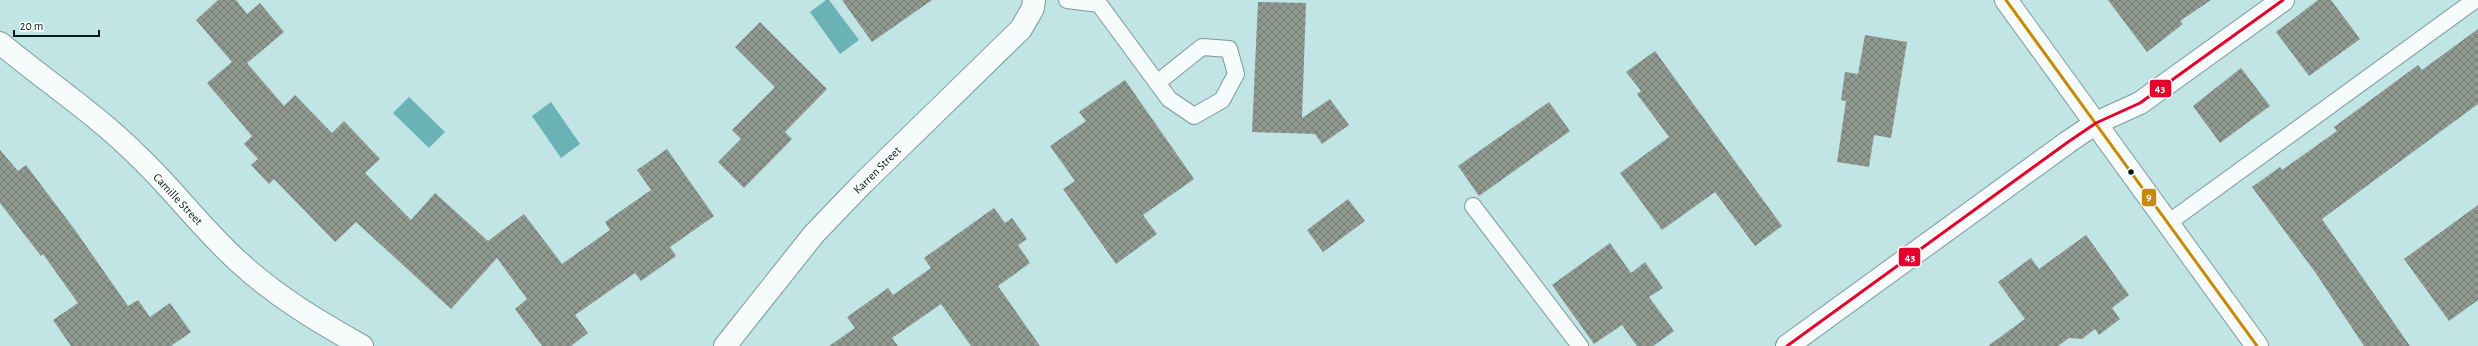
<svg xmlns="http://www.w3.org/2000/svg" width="2478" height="346" font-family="'Alegreya Sans',sans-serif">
	<defs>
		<pattern id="building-cross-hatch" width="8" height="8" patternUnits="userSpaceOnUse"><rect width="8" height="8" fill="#90998f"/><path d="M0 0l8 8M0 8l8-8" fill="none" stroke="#737c74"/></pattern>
	</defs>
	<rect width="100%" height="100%" fill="#c1e4e5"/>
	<path fill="#6ab2b5" d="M826 0H829L859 40 840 54 810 12Z
		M409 97 445 132 429 148 393 113Z
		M551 102 580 144 561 158 532 116Z"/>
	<path fill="url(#building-cross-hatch)" d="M218 0H236L247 14 260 3 284 32 247 63 284 106 295 95 332 133 344 121 380 159 365 173 411 220 435 193 488 241 524 214 562 264 610 230 605 222 651 190 637 170 667 149 714 216 670 247 676 256 641 281 635 273 575 315 588 333 571 346H542L515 309 527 299 497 258 451 309 356 222 335 242 274 179 269 184 251 165 258 159 244 144 252 136 207 83 232 62 196 20Z
		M842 0H932L872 42Z
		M2108 0H2211L2180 21 2183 24 2147 52Z
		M2318 0H2331L2360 39 2309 76 2276 32Z
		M1258 2 1306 3 1302 118 1330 99 1349 125 1322 144 1315 134 1252 132Z
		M760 22 827 89 785 132 792 139 744 188 718 162 741 139 732 130 775 87 735 47Z
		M2478 29V104L2322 219 2410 346H2364L2315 272 2252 187 2280 167 2282 170 2337 131 2334 127 2418 65 2422 70Z
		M1865 35 1907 42 1891 138 1874 135 1869 167 1837 162 1846 101 1841 100 1845 72 1858 74Z
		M1655 51 1782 226 1755 246 1715 192 1662 230 1620 173 1669 137 1637 94 1641 91 1626 72Z
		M2241 68 2270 106 2220 143 2193 106Z
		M1125 80 1194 179 1143 215 1157 234 1116 264 1063 189 1075 181 1050 146 1086 121 1079 112Z
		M1549 102 1570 131 1479 196 1458 166Z
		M0 150 18 171 26 165 75 230 128 306 138 300 150 317 170 303 191 332 171 346H71L53 320 78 303 43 254 41 256 0 203Z
		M1348 199 1365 221 1323 252 1307 230Z
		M2478 205V300L2449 321 2404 259Z
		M994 208 1005 223 1012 218 1027 239 1018 245 1030 263 998 286 1040 346H971L941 304 892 338 898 346H829L855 328 847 317 888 288 893 295 931 268 924 258Z
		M2086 235 2129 295 2112 308 2120 319 2099 335 2095 329 2082 339 2069 338 2058 346H1988L2025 319 1998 282 2031 258 2039 269Z
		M1610 243 1631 273 1645 262 1663 288 1649 297 1674 331 1653 346H1637L1622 325 1594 344 1552 285Z"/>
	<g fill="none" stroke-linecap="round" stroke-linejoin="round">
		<g stroke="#7e999a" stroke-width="18">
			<path id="lane" d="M1067 0 1099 4 1169 99 1194 116 1222 100 1236 74 1229 49 1202 47 1157 83
				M1473 206 1580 346
				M2168 223 2475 0"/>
		</g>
		<g stroke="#7e999a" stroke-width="24">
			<path id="street" d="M0 43C46 81 96 114 138 156 174 190 203 230 240 263 277 297 319 322 362 346
				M725 346 814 234 863 183 1021 29 1033 8 1034 0
				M1787 346 2068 142 2096 123 2140 103 2283 0"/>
		</g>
		<g stroke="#7e999a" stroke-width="24">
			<path id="secondary" d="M2006 0 2257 346"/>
		</g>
		<use href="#lane" stroke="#f6fbfb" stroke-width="16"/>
		<use href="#street" stroke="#f6fbfb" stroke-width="22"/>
		<use href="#secondary" stroke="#f6fbfb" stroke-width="22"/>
		<g stroke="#fff" stroke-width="6">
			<path id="bus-1" d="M2006 0 2257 346"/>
		</g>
		<g stroke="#fff" stroke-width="6">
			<path id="bus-2" d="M1787 346 2068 142 2096 123 2140 103 2283 0"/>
		</g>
		<use href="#bus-1" stroke="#c68a05" stroke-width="3"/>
		<use href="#bus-2" stroke="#e4002b" stroke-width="3"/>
	</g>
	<circle fill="#011819" stroke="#fff" stroke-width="1.5" cx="2131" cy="172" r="3.5"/>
	<g text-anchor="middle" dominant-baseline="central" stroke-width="3" stroke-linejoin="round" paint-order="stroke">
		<g font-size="12" fill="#011819" stroke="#fff">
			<text transform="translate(877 170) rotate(-45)">Karren Street</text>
			<text transform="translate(178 199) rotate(47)">Camille Street</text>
		</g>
	</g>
	<g stroke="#fff" stroke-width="1.5">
		<rect x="2149" y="79" width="23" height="19" rx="4" fill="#e4002b"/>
		<rect x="2141" y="188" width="16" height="19" rx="4" fill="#c68a05"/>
		<rect x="1898" y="247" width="23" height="20" rx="4" fill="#e4002b"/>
	</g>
	<g font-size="11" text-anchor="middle" font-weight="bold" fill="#fff">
		<text x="2160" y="92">43</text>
		<text x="2149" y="201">9</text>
		<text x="1910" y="261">43</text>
	</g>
	<path d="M14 30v6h85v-6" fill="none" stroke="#011819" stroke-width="2"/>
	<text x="20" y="30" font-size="12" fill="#011819" stroke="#ffffff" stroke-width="3" paint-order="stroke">20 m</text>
</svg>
